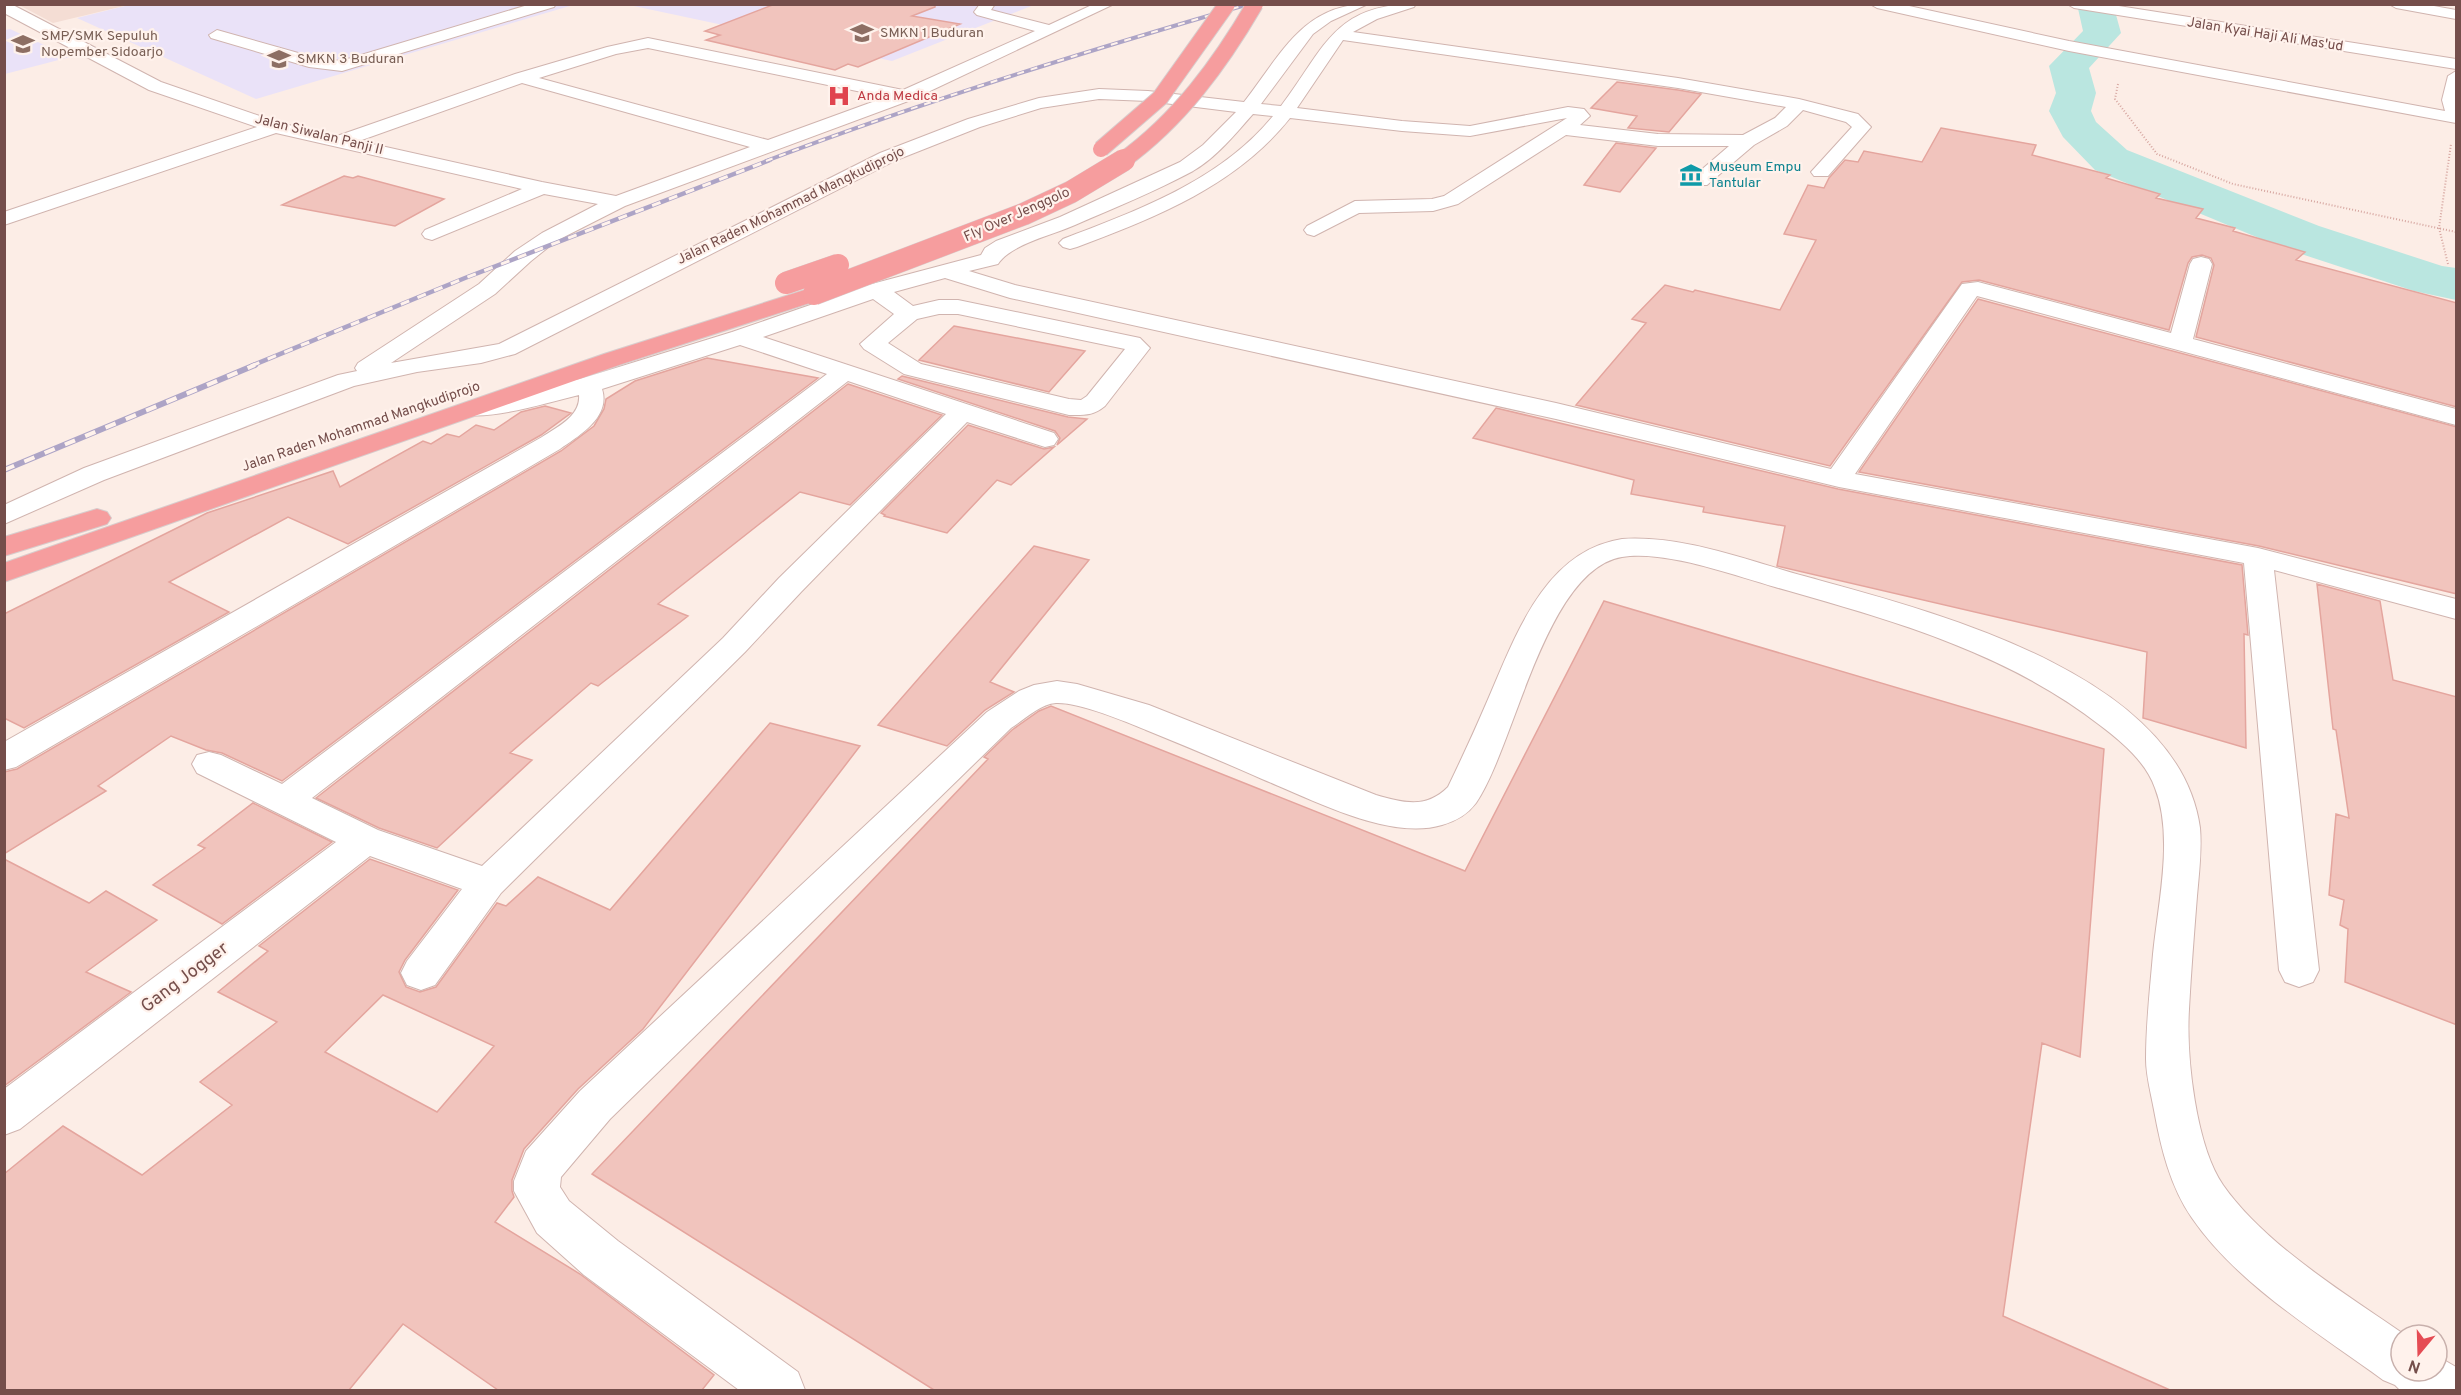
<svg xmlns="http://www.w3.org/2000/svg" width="2461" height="1395" font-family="Overpass,sans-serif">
	<rect width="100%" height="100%" fill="#fcede6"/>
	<path fill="#f4ddd4" d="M19 5H128L53 23Z"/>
	<path fill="#eae2f8" d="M133 4 573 5 256 99 77 18Z
		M629 5H1034L892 61Z
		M10 29 70 57 5 74V30Z"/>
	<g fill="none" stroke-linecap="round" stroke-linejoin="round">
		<path fill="#bae6e0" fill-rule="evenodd" d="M2077 4H2113L2121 33 2089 68 2096 93 2091 111 2096 122 2127 150 2319 226 2442 266 2456 268V300L2414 291 2283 248 2095 170 2063 137 2049 111 2056 93 2049 66 2083 31Z"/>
	</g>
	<path fill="#f1c4bd" stroke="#e4a59e" stroke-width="1.5" fill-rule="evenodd" d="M775 4H935V7L912 16 960 24 858 67 848 64 835 70 706 40 720 35 705 31Z
		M1617 82 1678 90 1701 94 1669 132 1628 128 1637 116 1591 108Z
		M1941 128 2036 145 2032 155 2110 175 2106 178 2160 194 2156 198 2203 209 2196 218 2235 228 2233 231 2305 252 2296 260 2457 303V407L2196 337 2214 265 2211 258 2202 255 2192 257 2188 263 2169 330 1979 280 1962 282 1830 466 1576 405 1646 323 1632 319 1665 285 1693 292 1695 290 1780 310 1816 240 1784 234 1808 185 1824 188 1829 178 1845 160 1858 162 1864 151 1922 162Z
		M1616 143 1656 148 1620 192 1584 185Z
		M344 176 353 178 358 176 444 199 395 226 282 205Z
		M1978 299 2457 427V594L2259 546 1859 472Z
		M954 326 1085 351 1049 392 919 360Z
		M707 358 818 378 282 781 222 753 206 750 171 736 98 786 106 791 4 854V772L17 769 561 451 594 426 604 409 606 399 635 381Z
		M902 376 1068 417 1087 419 1057 445 1060 438 1055 431 898 379Z
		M848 384 942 415 850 505 800 492 658 604 688 616 598 686 591 683 510 753 532 760 437 848 379 828 316 798Z
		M545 406 571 413 541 435 348 544 288 517 169 582 229 612 24 728 4 718V614L207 513 333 471 340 487 423 441 431 444 447 434 459 437 476 425 494 430 521 412Z
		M1496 408 1838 489 2242 565 2248 635 2244 634 2246 748 2143 718 2147 652 1777 566 1785 526 1703 512 1704 507 1631 494 1634 480 1473 438Z
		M968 425 1044 449 1054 447 1011 485 997 480 947 533 884 516 885 515 881 513Z
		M1034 546 1089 560 990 682 1014 692 985 710 947 746 878 725Z
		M2317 584 2380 601 2393 680 2457 697V1025L2345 982 2348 929 2340 925 2344 900 2329 895 2336 814 2349 818 2336 730 2333 729Z
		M1604 601 2104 749 2080 1057 2042 1043 2003 1316 2170 1390H934L592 1174 988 759 984 757 1012 730 1039 711 1051 706 1465 871Z
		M770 723 860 746 643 1029 578 1089 524 1149 512 1180V1191L514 1197 495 1222 580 1274 714 1375 702 1390H498L403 1324 349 1390H4V1174L63 1126 142 1175 232 1105 200 1082 277 1022 218 992 268 951 259 946 370 859 458 890 405 960 399 972 406 987 420 992 436 987 497 903 506 906 538 877 610 910ZM383 995 494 1046 437 1112 325 1052Z
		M253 803 332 842 222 924 153 885 205 848 198 845Z
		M4 859 89 903 106 891 157 920 86 972 131 992 4 1086Z"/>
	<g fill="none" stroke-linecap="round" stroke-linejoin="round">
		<g stroke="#d0b4af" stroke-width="2">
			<path id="minor" d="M4 4H11L161 82 280 123 337 136 515 74 607 47 648 38 903 90 1035 31 977 15 974 12 980 4H995L991 10 1049 25 1094 4H1114L911 100 625 206 556 241 531 261 495 294 391 363 499 344 880 153 968 119 1039 98 1099 89 1148 91 1244 102C1280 56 1303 4 1368 4L1331 21 1313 34 1261 104 1281 106C1324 50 1333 4 1416 4L1414 7 1377 19 1353 32 1678 78 1799 99 1858 114 1871 127 1828 176H1814L1811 172 1852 127 1846 122 1803 110 1787 126 1754 145 1707 185H1693L1690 181 1693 177 1729 146H1658L1566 135 1458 204 1433 211 1359 213 1314 236 1307 234 1304 230 1307 226 1355 201 1432 199 1444 196 1567 118 1470 136 1402 131 1290 118C1236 186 1156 217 1077 247L1070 249 1063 247 1059 243 1063 239C1138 210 1220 181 1273 116L1253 114C1235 134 1217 157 1193 171 1156 191 1114 208 1075 225 1053 235 1011 244 998 264L969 271 1015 285 1556 403 1831 469 1962 284 1978 282 2171 333 2190 264 2193 259 2201 257 2209 259 2212 264 2193 339 2456 409V425L1977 296 1855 474 2258 548 2456 599V619L2274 570 2319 970 2313 982 2299 987 2285 982 2279 970 2244 563 1839 487 1556 419 1010 298 945 278 894 292 913 306 939 300H958L1140 338 1150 348 1105 406C1093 416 1084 415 1069 415L904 374 864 349 860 344 894 314 873 299 763 337 1054 433 1058 439 1054 445 1045 447 967 422 801 592 745 652 501 893 435 985 421 990 407 985 401 973 407 961 462 889 370 856 20 1129 4 1135V1089L336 842 197 773 192 764 197 755 209 752 221 755 282 784 827 374 740 345 602 389C611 417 580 435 560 449L16 767 4 770V742L542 437C557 427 581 416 579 395 550 402 489 421 463 414L459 409 463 404 580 379 732 332 868 285 981 255 985 248 996 241 1060 217 1180 162 1203 145 1236 112 1148 101 1099 99 1041 108 980 127 894 161 515 354 481 363 417 372 354 386 104 480 4 524V505L84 468 338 375 357 371 355 368 358 363 479 284 515 251 542 233 598 204 544 194 432 240 425 238 422 234 425 230 522 189 276 133 4 225V212L257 127 149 90 4 13ZM1343 40 1678 88 1786 107 1775 118 1743 135 1658 134 1580 125 1590 116 1584 109 1568 107 1470 126 1402 121 1297 108ZM648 48 886 97 768 140 539 78 616 54ZM522 83 750 147 616 196 542 182 359 141ZM939 314H958L1125 349 1087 396 1081 400 1069 399 921 364 888 343 917 319ZM848 381 946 414 779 578 723 638 482 866 378 830 312 798Z
				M531 4H556L554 7 342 71 309 67 211 38 209 35 217 30 316 58 341 61Z
				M1870 4H1900L2069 41 2445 111 2442 100 2448 76 2456 71V123L2069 51 1877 8Z
				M2067 4H2106L2456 59V69L2074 8Z
				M2389 4H2423L2456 10V19L2396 8Z
				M1622 539C1683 535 1746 560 1804 576 1931 611 2179 673 2200 828 2202 850 2199 873 2197 896 2194 934 2191 971 2189 1009 2186 1057 2196 1146 2223 1185 2265 1245 2346 1294 2405 1335H2401V1371H2437V1356L2456 1367V1390H2400L2395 1385 2383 1380C2319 1333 2238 1285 2192 1218 2170 1186 2161 1148 2154 1110 2151 1093 2146 1076 2146 1059 2146 1024 2150 989 2153 954 2158 903 2174 837 2155 788 2146 762 2122 742 2101 726 2005 651 1890 620 1775 587 1733 575 1665 550 1622 557 1545 570 1515 746 1476 803 1467 815 1456 821 1442 825 1389 841 1311 799 1262 779 1224 762 1185 746 1146 730 1124 721 1079 702 1056 703 1040 704 1024 720 1011 728L610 1119 561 1177 560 1187 569 1201 618 1241 798 1372 805 1390H739L584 1275 537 1233 514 1191V1181L526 1151 580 1091 987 712 1019 691 1034 685 1057 681 1077 684 1149 705 1376 795C1404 803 1426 809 1448 787 1461 760 1474 732 1486 704 1514 640 1543 551 1622 539Z"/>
		</g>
		<g stroke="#d8cdcd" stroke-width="2">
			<path id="highway" d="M814 287 822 289 825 294 822 299 622 364 4 582V563L604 354Z
				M97 509 107 512 111 518 107 524 4 556V537Z"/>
		</g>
		<path stroke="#d6a6a0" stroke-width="2" stroke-dasharray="1 2" stroke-linecap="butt" d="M2118 84 2115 99 2157 154 2233 184 2456 232
			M2448 264 2439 228 2451 144"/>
		<use href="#minor" fill="#fff" fill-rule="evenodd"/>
		<use href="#highway" fill="#f69d9e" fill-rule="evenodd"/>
		<g stroke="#ada4c6" stroke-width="4">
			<path id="rail-far2" d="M766 161C924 101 1086 51 1249 4"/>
		</g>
		<g stroke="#ada4c6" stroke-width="4.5">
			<path id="rail-far1" d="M251 366 465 278 770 160"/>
		</g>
		<g stroke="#ada4c6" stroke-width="6">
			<path id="rail" d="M4 470 255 365"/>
		</g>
		<use href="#rail-far2" stroke="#fff2ec" stroke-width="2" stroke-dasharray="7" stroke-linecap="butt"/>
		<use href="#rail-far1" stroke="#fff2ec" stroke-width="3" stroke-dasharray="9" stroke-linecap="butt"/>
		<use href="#rail" stroke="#fff2ec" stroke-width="4" stroke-dasharray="11" stroke-linecap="butt"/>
		<g stroke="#d8cdcd" stroke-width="18" stroke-linecap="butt">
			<path id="highway-bridge-far1" d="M1101 149 1160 98 1227 4
				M1122 161C1179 120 1220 64 1255 4"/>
		</g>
		<g stroke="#d8cdcd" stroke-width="23" stroke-linecap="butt">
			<path id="highway-bridge" d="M786 283 838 265
				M814 294 1024 214 1071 192 1124 160"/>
		</g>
		<use href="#highway-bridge-far1" stroke="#f69d9e" stroke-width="16"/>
		<use href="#highway-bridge" stroke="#f69d9e" stroke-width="22"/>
	</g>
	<defs>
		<g id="school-bare" transform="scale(1.8)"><path d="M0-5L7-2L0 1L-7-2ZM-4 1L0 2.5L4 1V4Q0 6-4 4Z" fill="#8d6e63" stroke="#fff2ec" stroke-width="2.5" paint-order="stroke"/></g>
		<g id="hospital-bare" transform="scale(1.8)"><path d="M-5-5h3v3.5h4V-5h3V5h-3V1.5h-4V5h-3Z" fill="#e0444e" stroke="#fff2ec" stroke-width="2.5" paint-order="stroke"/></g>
		<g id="museum-bare" transform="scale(1.8)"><path d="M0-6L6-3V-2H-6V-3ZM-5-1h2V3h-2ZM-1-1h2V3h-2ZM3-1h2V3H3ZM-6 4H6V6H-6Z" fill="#0f9aa8" stroke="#fff2ec" stroke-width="2.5" paint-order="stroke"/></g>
	</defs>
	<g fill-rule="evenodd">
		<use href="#school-bare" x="862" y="33"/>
		<use href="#school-bare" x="23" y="44"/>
		<use href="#school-bare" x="279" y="59"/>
		<use href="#hospital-bare" x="839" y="96"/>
		<use href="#museum-bare" x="1691" y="175"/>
	</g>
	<g text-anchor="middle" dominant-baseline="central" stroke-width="4.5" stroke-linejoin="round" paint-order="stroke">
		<g font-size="14" fill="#785e54" stroke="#fff2ec" text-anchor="start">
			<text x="880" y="33">SMKN 1 Buduran</text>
			<text x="41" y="36">SMP/SMK Sepuluh<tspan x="41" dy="16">Nopember Sidoarjo</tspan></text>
			<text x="297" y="59">SMKN 3 Buduran</text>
		</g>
		<g font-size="14" fill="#754e4b" stroke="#fff2ec">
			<text transform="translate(2265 35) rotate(9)">Jalan Kyai Haji Ali Mas'ud</text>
			<text transform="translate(319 135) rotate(14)">Jalan Siwalan Panji II</text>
			<text transform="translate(791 206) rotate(-26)">Jalan Raden Mohammad Mangkudiprojo</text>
			<text transform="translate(1017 215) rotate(-24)">Fly Over Jenggolo</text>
			<text transform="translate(361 427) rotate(-19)">Jalan Raden Mohammad Mangkudiprojo</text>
		</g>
		<g font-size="14" fill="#be3a42" stroke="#fff2ec" text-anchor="start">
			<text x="857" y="96">Anda Medica</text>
		</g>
		<g font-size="14" fill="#0d838f" stroke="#fff2ec" text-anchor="start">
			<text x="1709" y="167">Museum Empu<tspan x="1709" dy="16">Tantular</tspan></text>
		</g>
		<g font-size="18" fill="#754e4b" stroke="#fff2ec">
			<text transform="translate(185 978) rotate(-37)">Gang Jogger</text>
		</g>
	</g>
	<rect width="2461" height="1395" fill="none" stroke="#754e4b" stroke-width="12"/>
	<g transform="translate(2419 1353) rotate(199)"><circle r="28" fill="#fff2ec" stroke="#c8b0ac" stroke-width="1.5"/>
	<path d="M0-4.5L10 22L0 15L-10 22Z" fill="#e54c54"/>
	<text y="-9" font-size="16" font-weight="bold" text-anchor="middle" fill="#754e4b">N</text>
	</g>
</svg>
